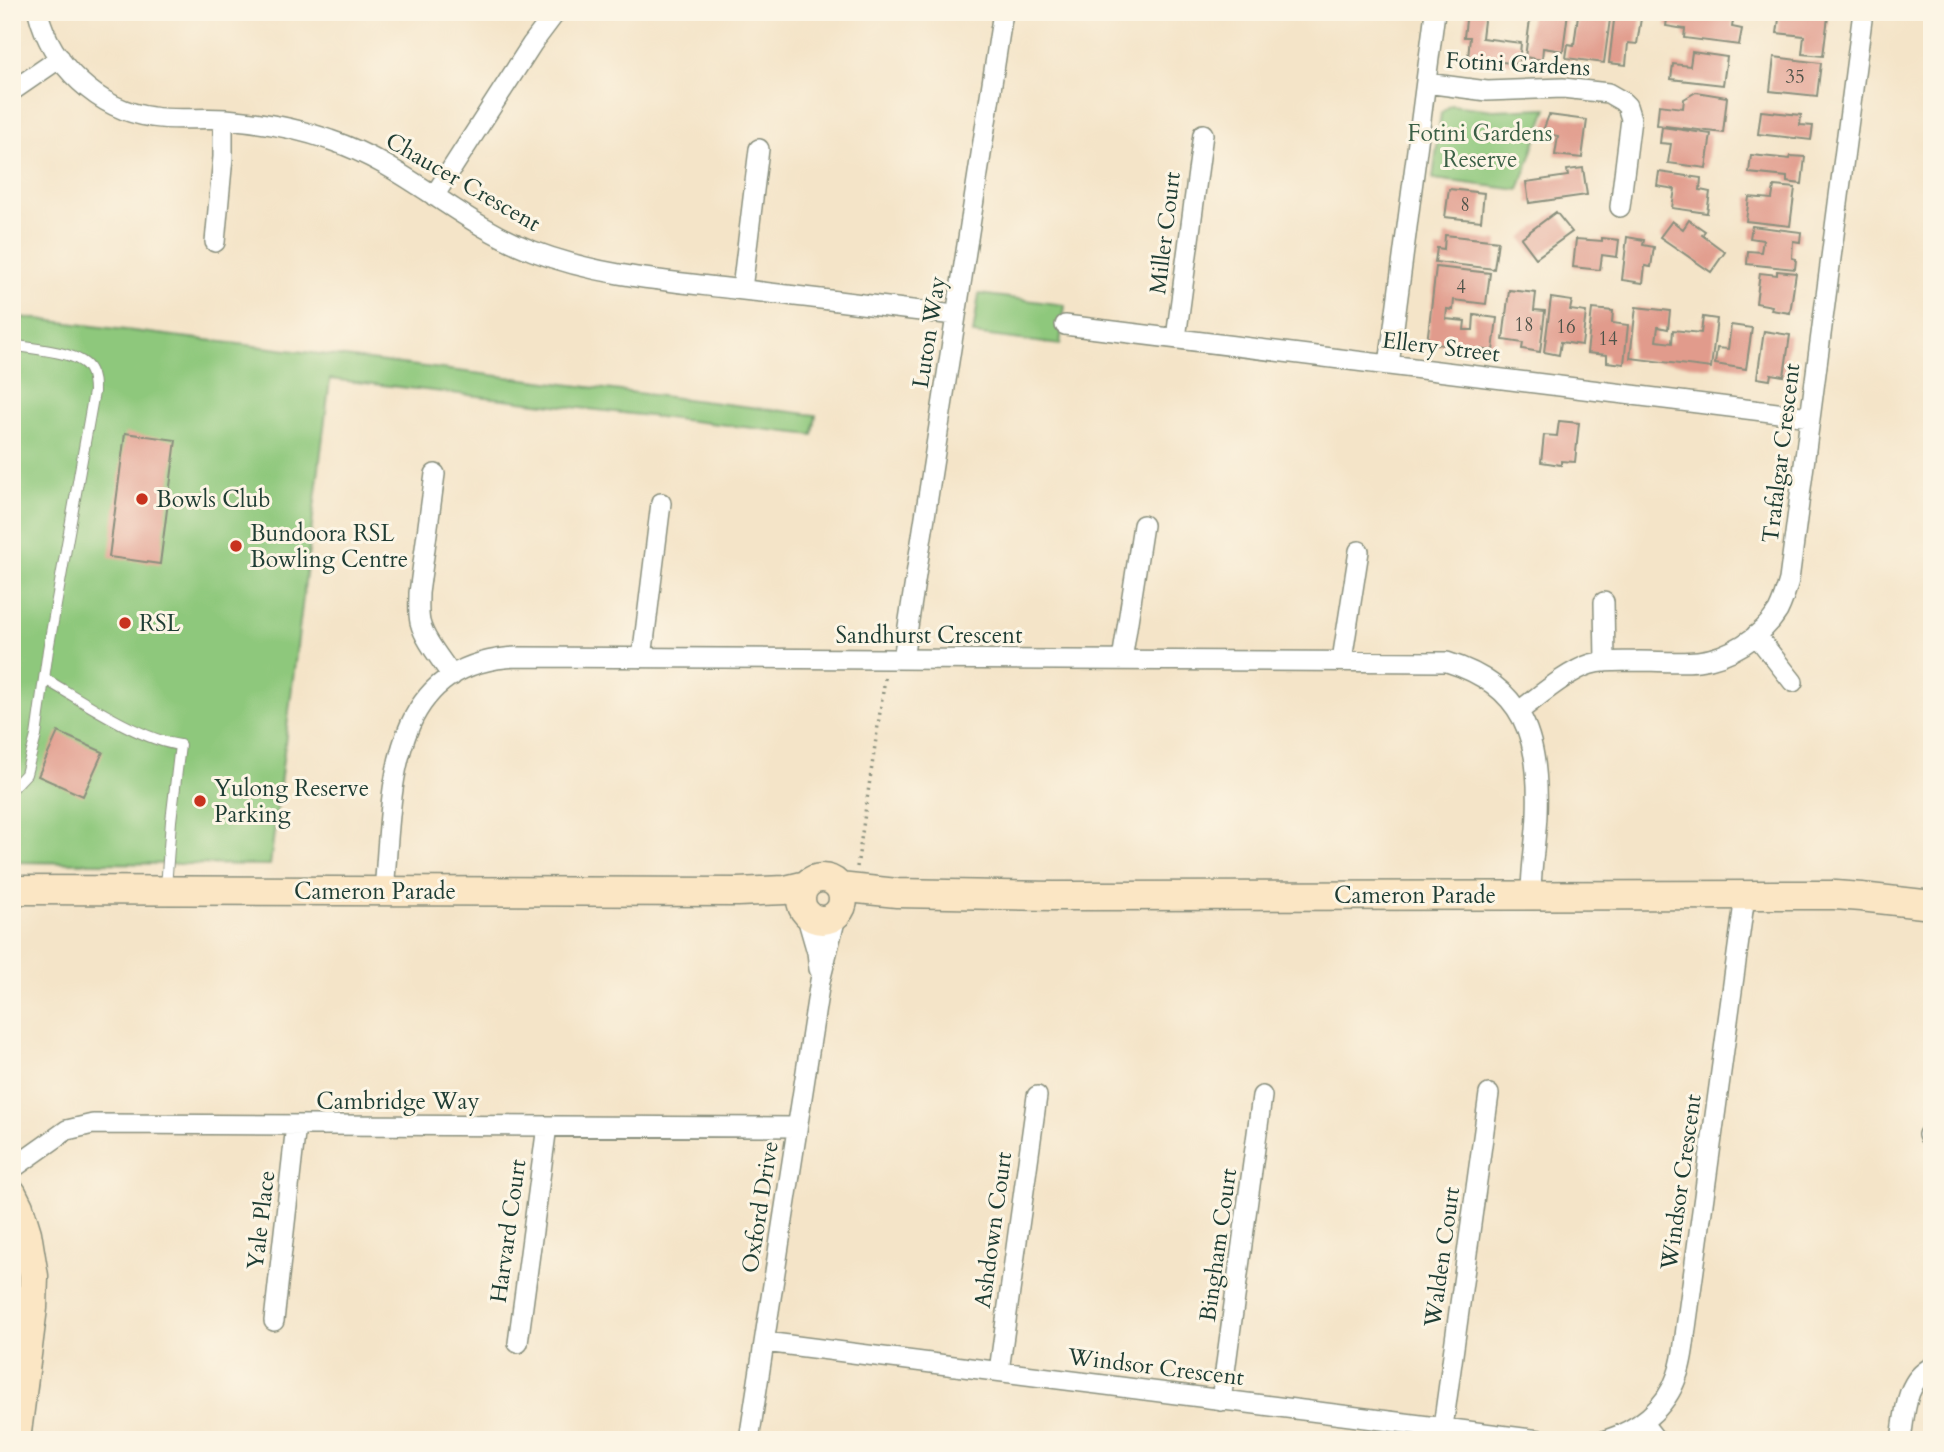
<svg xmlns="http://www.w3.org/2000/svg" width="1944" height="1452" font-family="Cardo,serif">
	<rect width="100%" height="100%" fill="#fcf5e5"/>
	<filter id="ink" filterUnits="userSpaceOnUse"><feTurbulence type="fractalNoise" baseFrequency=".0143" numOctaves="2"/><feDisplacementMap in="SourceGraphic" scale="14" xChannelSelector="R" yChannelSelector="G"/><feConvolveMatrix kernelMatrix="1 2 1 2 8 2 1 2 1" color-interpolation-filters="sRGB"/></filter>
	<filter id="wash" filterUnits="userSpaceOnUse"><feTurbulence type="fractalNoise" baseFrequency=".00686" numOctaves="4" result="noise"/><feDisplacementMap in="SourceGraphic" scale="28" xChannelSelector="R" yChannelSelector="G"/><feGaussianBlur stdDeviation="1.57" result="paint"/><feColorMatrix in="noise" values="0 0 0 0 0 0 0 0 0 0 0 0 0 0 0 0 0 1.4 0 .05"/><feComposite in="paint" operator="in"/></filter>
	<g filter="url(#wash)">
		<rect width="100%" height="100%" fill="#f4e4c8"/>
		<path fill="#8ec87c" stroke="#568258" stroke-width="2" d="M1451 105 1494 110 1547 108 1519 190 1433 179 1441 113Z
			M979 294 1065 305 1060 345 973 334Z
			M12 316 816 415 813 435 330 379 270 865 12 862Z"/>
		<g id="blocks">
			<path fill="#e19b8c" d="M1467 12H1485L1482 38 1521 43 1519 64 1468 58 1470 37H1464Z
				M1531 12H1568L1563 51 1543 48 1542 60 1525 57Z
				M1582 12H1611L1604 63 1566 58 1568 44 1574 45 1578 15H1582Z
				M1615 12H1642L1637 44 1628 43 1626 65 1609 63Z
				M1668 12H1712L1734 15 1732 27 1742 29 1739 45 1684 38 1685 29 1666 26Z
				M1780 12 1828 17 1823 56 1802 54 1804 36 1777 33Z
				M1692 52 1727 57 1723 85 1671 79 1673 64 1690 66Z
				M1774 57 1821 63 1817 96 1770 91Z
				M1696 92 1727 97 1723 133 1657 125 1659 105 1683 108 1684 99Z
				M1761 111 1801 115 1800 125 1813 126 1811 140 1758 134Z
				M1549 115 1587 120 1582 158 1555 155 1558 136 1542 133Z
				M1662 127 1711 134 1706 168 1668 163 1671 144 1660 143Z
				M1751 155 1790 159 1791 156 1805 157 1802 184 1787 182V177L1749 173Z
				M1583 168 1587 195 1529 203 1526 182 1568 176 1567 170Z
				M1659 172 1701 178 1700 190 1710 192 1707 213 1672 208 1675 189 1657 186Z
				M1774 186 1795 188 1790 226 1746 221 1749 197 1772 199Z
				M1449 189 1484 193 1481 221 1445 217Z
				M1556 212 1572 232 1536 258 1521 238Z
				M1689 220 1705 231 1702 235 1725 252 1711 272 1660 237 1672 221 1683 229Z
				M1752 226 1801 232 1800 242 1793 241 1792 258 1796 259 1795 269 1747 264 1748 251 1761 252 1763 240 1750 238Z
				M1445 235 1498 241 1494 269 1435 262 1437 248 1444 249Z
				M1627 237 1644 240 1643 245 1654 247 1651 267 1645 266 1643 283 1622 280Z
				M1602 238 1619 240 1617 257 1602 255 1600 270 1573 267 1576 239 1602 241Z
				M1436 267 1490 273 1486 304 1454 300 1453 310 1447 309 1446 319 1465 321 1464 330H1473L1474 315 1497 318 1493 351 1427 343Z
				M1777 271 1796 273 1790 313 1771 310 1772 306 1756 303 1760 273 1777 275Z
				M1509 290 1536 293 1534 310 1545 311 1540 352 1522 349 1523 343 1503 340Z
				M1551 298 1572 301 1570 310 1586 312 1582 345 1561 342 1559 355 1544 352Z
				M1636 307 1670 311 1668 329 1658 327 1656 341 1672 343 1673 330 1701 333 1703 317 1717 319 1711 368 1630 358Z
				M1592 309 1613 311 1612 323 1628 325 1624 364 1607 362V355L1587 353Z
				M1731 325 1752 328 1746 369 1715 364 1717 348 1728 349Z
				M1764 331 1790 335 1784 376 1771 374 1770 380 1757 378Z
				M1559 421 1579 423 1575 462 1561 461V465L1541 462 1544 435 1557 436Z
				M125 433 176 440 160 564 109 557Z
				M58 732 103 752 83 796 38 776Z"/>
		</g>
	</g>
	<g filter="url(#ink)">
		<use href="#blocks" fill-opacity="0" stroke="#8a907e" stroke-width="2"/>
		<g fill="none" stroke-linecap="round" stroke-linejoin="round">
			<g stroke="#8a907e" stroke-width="12">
				<path id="lane" d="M12 345C32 349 81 351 90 370 94 377 94 384 94 392L48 650 36 736 26 774 12 789
					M45 679C81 700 140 740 180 745L171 821 166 887"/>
			</g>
			<g stroke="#8a907e" stroke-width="22">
				<path id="street" d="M38 12C51 65 99 110 152 117 177 121 202 117 226 119 261 122 297 128 330 140 406 165 459 223 533 251 598 276 667 281 735 289 809 297 882 307 956 315
					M1426 83 1487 91 1563 88 1608 93 1622 101 1627 106 1631 119 1620 207
					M12 91 60 58
					M434 196 532 44 556 12
					M215 242 223 157V119
					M742 289 759 149
					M1065 325 1810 417
					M1176 338 1203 134
					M1389 365 1435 12
					M435 474 419 593C419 602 418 612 420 622 425 641 441 659 452 676
					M1604 602 1605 662
					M1756 635 1793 682
					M642 658 661 503
					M903 659 1003 12
					M1122 660 1143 525
					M1342 660 1359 551
					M1519 711C1538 697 1568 671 1591 664 1606 660 1623 662 1639 661 1658 661 1679 663 1698 661 1728 658 1762 637 1778 611 1783 601 1786 591 1789 580L1863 12
					M384 891C393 793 385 663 517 657L1447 662C1525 686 1540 739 1537 814 1536 841 1531 867 1531 894
					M806 914 817 952 819 969
					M1928 1135 1932 1136
					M12 1169 67 1130 93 1124 797 1127
					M274 1321 296 1125
					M765 1342 1540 1440
					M518 1343 547 1126
					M999 1371 1037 1096
					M1221 1401 1262 1096
					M1642 1422 1656 1440
					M1443 1427 1489 1094
					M749 1440 820 981 837 913
					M1606 1440C1637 1430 1666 1409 1677 1376 1683 1361 1684 1344 1686 1328L1745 896
					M1901 1440C1905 1414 1905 1380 1932 1367"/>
			</g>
			<g stroke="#8a907e" stroke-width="31">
				<path id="secondary" d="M801 899a21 21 0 1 1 42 0a21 21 0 1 1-42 0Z
					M839 887 897 893 1053 896 1835 895 1861 897 1932 905
					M12 890 738 892 785 890 806 885
					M12 1193 19 1207 27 1233 34 1276 33 1308 16 1440"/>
			</g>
			<path stroke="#8a907e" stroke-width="3.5" stroke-dasharray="2 5" stroke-linecap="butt" d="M857 867 885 678"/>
			<use href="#lane" stroke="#fff" stroke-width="10"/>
			<use href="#street" stroke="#fff" stroke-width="19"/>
			<use href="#secondary" stroke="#fbe6c4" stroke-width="28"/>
		</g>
	</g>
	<g fill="#c8321e" stroke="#fcf5e5" stroke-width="2.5">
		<circle cx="142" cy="499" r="7"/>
		<circle cx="236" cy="546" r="7"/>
		<circle cx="125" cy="623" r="7"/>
		<circle cx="200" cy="801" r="7"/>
	</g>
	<g text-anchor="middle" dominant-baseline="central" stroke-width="6" stroke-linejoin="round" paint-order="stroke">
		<g font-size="19" fill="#50544a">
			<text x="1795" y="77">35</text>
			<text x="1465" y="205">8</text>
			<text x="1461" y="287">4</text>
			<text x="1524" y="325">18</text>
			<text x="1566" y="327">16</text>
			<text x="1608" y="339">14</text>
		</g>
		<g font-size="23" fill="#1f3d34" stroke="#fcf5e5">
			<text transform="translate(1518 64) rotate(3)">Fotini Gardens</text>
			<text transform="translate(463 182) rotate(30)">Chaucer Crescent</text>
			<text transform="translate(1165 233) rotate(-83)">Miller Court</text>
			<text transform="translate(929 332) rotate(-81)">Luton Way</text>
			<text transform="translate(1441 347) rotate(7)">Ellery Street</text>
			<text transform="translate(1781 453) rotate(-83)">Trafalgar Crescent</text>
			<text x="929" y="635">Sandhurst Crescent</text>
			<text x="375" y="891">Cameron Parade</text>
			<text x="1415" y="895">Cameron Parade</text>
			<text x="398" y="1101">Cambridge Way</text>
			<text transform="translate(1681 1182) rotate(-82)">Windsor Crescent</text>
			<text transform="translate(760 1207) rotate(-81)">Oxford Drive</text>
			<text transform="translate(261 1220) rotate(-83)">Yale Place</text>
			<text transform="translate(993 1230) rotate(-82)">Ashdown Court</text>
			<text transform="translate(508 1231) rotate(-82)">Harvard Court</text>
			<text transform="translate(1218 1245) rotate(-82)">Bingham Court</text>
			<text transform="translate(1442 1257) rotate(-82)">Walden Court</text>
			<text transform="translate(1156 1367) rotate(7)">Windsor Crescent</text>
		</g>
		<g font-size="23" fill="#3b6046" stroke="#fcf5e5">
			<text x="1480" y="133">Fotini Gardens<tspan x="1480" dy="26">Reserve</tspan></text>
		</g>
		<g font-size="23" fill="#1f3d34" stroke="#fcf5e5" text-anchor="start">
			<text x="156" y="499">Bowls Club</text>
			<text x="250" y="533">Bundoora RSL<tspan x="250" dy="26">Bowling Centre</tspan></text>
			<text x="139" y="623">RSL</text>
			<text x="214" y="788">Yulong Reserve<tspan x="214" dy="26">Parking</tspan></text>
		</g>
	</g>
	<rect width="1944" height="1452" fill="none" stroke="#fcf5e5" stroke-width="42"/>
</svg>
